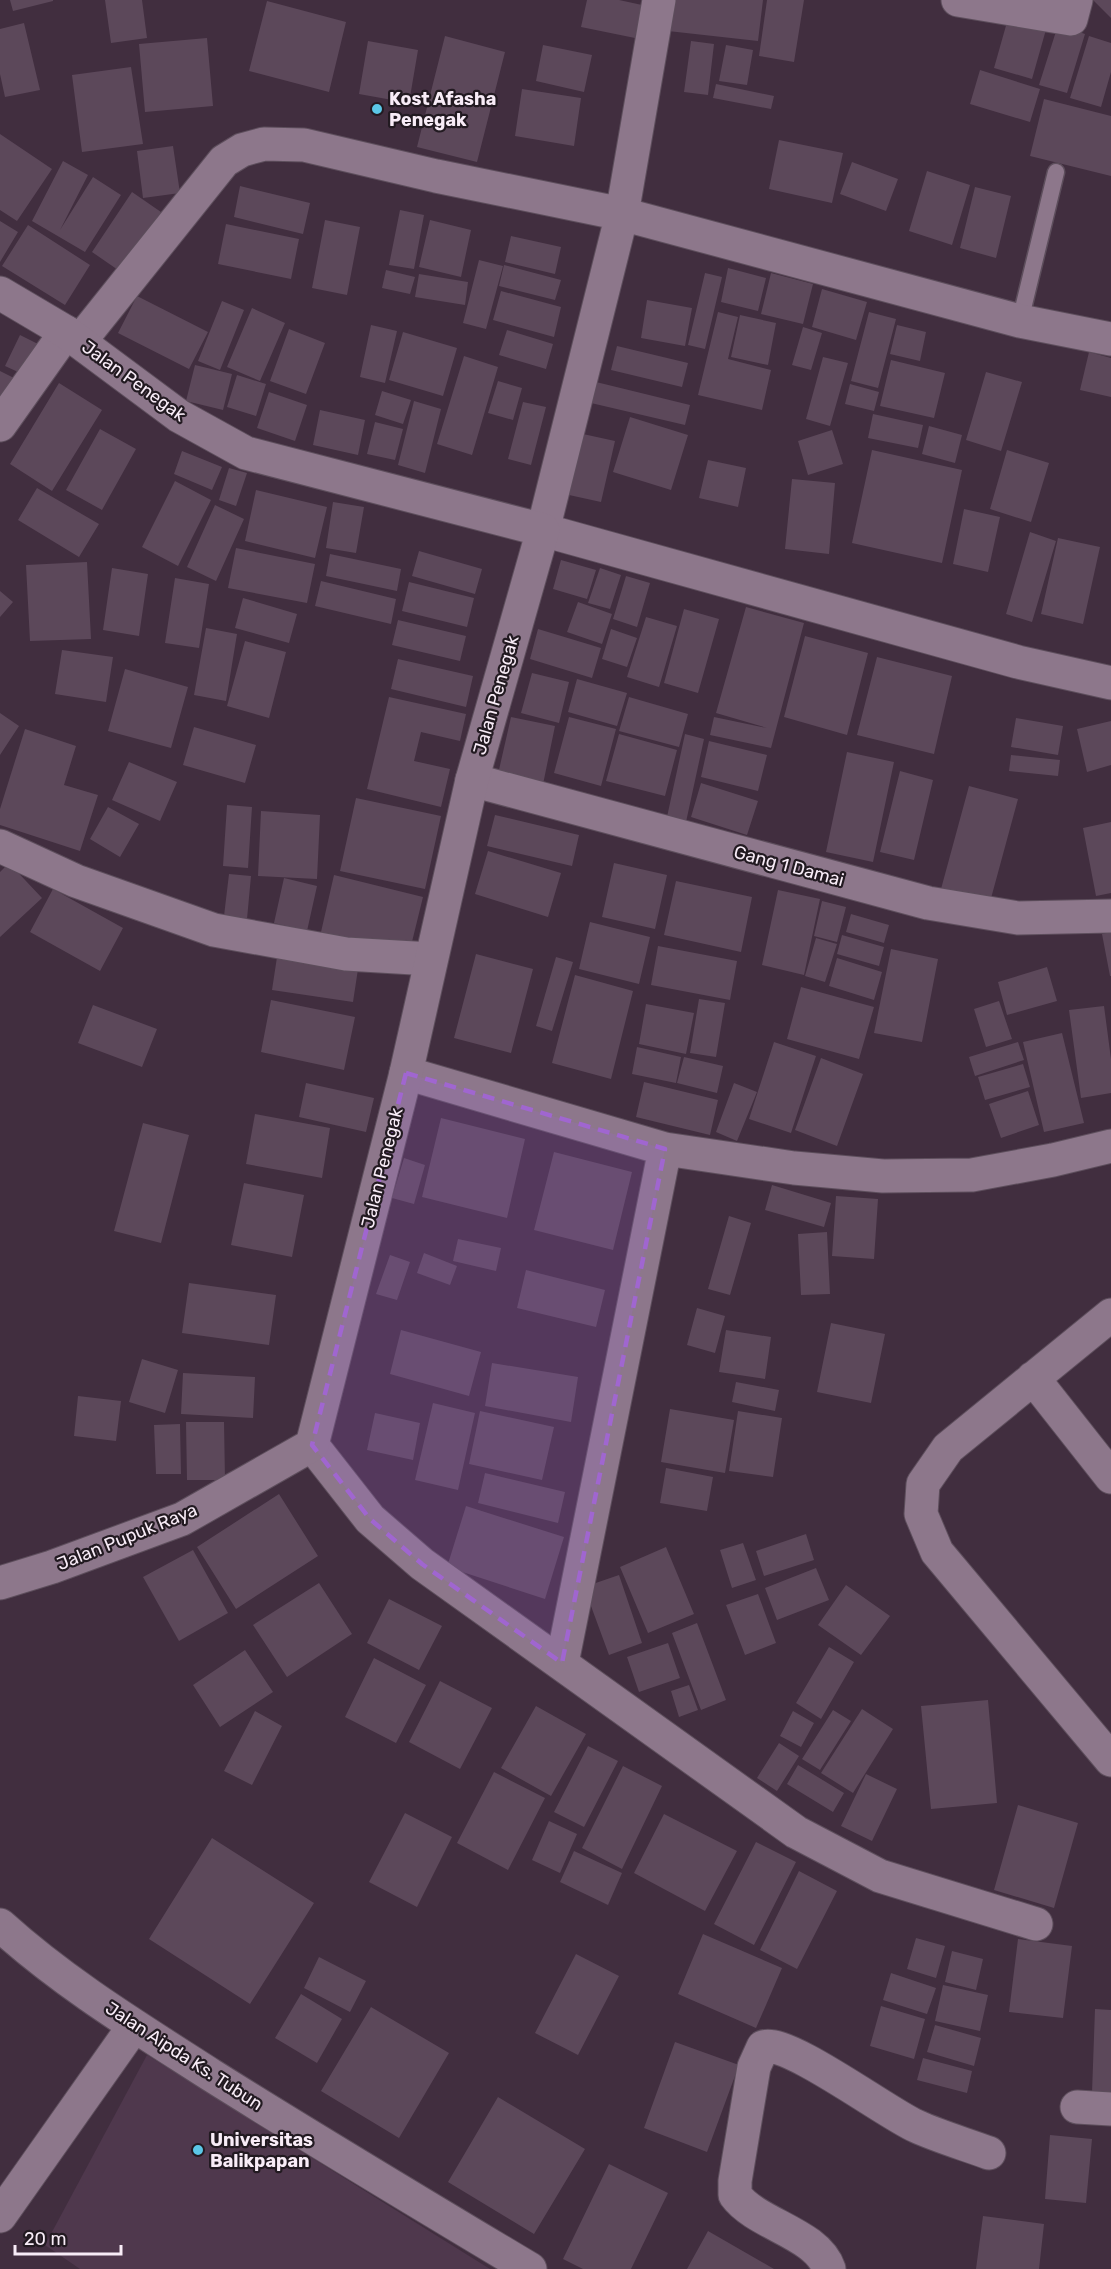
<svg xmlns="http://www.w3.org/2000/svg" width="1111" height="2269" font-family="Rubik,sans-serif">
	<rect width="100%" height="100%" fill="#412e3f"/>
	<path fill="#4f384d" d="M147 2055 490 2269H80L45 2245Z"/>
	<path fill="#5c485a" d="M10 0H53V1L13 11Z
		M105 0H142L147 38 111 43Z
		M587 0H619L642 5 635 38 581 27Z
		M672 0H763L758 41 668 31Z
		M767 0H804L794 62 759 56Z
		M1093 0H1111V18Z
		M267 1 346 22 329 92 249 71Z
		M1009 15 1047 26 1032 79 994 68Z
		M24 23 40 90 5 97 0 74V29Z
		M1058 25 1085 34 1067 93 1039 85Z
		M445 36 505 52 477 162 417 147Z
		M1089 36 1111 43V72L1101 107 1070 98Z
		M207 38 213 106 145 112 139 44Z
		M368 41 418 50 409 103 359 94Z
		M691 41 714 44 708 95 684 92Z
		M543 45 592 55 584 92 536 81Z
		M726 45 753 50 747 85 719 81Z
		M131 67 143 144 82 152 72 75Z
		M980 70 1040 89 1030 122 970 104Z
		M716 84 774 96 771 109 713 98Z
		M522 89 581 98 574 146 515 136Z
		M1044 99 1111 116V176L1030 156Z
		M0 134 52 169 17 221 0 210Z
		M779 140 843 153 832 203 769 189Z
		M173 146 180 193 143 198 137 151Z
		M63 161 88 175 60 230 93 177 121 195 85 252 32 221Z
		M852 162 898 179 886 211 840 194Z
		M927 171 970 185 952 245 909 231Z
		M240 186 310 203 303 234 234 217Z
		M975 187 1011 196 996 258 960 248Z
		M132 192 161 212 121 272 92 252Z
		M400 210 424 215 414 269 389 265Z
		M325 220 360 227 347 295 312 288Z
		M430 220 471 230 461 277 419 267Z
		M0 221 18 232 0 262Z
		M226 224 299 239 291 279 218 264Z
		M28 225 90 265 65 305 2 266Z
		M511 236 561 247 555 274 505 262Z
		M479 260 503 266 486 329 463 323Z
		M504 265 561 280 555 300 499 286Z
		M728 268 766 278 758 311 721 302Z
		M386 270 415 277 410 294 382 288Z
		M705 273 722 277 705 349 688 345Z
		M771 273 813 284 803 324 761 314Z
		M419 274 468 282 465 305 415 297Z
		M822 289 867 302 856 340 812 327Z
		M501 291 561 307 554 337 493 320Z
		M137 296 208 332 189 369 118 333Z
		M647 300 692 308 685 346 641 338Z
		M222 301 244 310 220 370 198 361Z
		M252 308 285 323 260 381 227 367Z
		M718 312 738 317 728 359 771 370 762 410 698 395Z
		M869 312 896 319 878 388 851 381Z
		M740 315 776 323 768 365 731 357Z
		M371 325 397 331 385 383 360 377Z
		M897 325 926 332 920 361 890 354Z
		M803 327 822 333 811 370 792 365Z
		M289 329 325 343 306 394 270 381Z
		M507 330 553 344 546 369 499 355Z
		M403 332 457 348 443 396 389 380Z
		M20 335 44 347 29 377 5 366Z
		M617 346 688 363 682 387 611 370Z
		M1089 352 1111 358V397L1080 390Z
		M464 356 498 367 472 455 437 444Z
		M823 357 848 363 830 426 806 419Z
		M891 360 945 373 934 418 880 406Z
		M195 365 232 374 223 410 186 401Z
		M0 371 20 381 0 418Z
		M986 372 1022 382 1001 451 966 440Z
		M237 375 266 384 256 416 227 407Z
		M498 381 522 388 513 420 488 413Z
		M596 382 690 405 685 425 591 403Z
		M59 383 102 410 52 491 10 464Z
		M850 384 879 392 874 411 845 404Z
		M382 391 411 400 403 424 375 415Z
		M269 392 307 405 295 441 257 428Z
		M414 401 441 409 425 473 398 465Z
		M523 402 546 407 531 465 508 459Z
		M320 410 365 420 358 455 313 445Z
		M873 414 923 425 918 448 868 438Z
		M630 417 688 435 671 490 613 472Z
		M375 422 403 429 395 460 367 454Z
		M929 426 962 435 955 463 922 454Z
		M100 429 136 449 102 510 66 490Z
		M832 430 843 464 808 475 798 441Z
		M583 434 615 441 601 502 569 495Z
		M872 450 962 470 942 563 852 543Z
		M1007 450 1049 463 1031 522 990 509Z
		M182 451 222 467 212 490 174 474Z
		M708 460 746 468 738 507 699 498Z
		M229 468 247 473 236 506 219 500Z
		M792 479 835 483 829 554 785 549Z
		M175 481 211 500 178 566 142 547Z
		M37 488 99 524 79 557 18 520Z
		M256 490 327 507 315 558 245 541Z
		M333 502 364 507 356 553 326 548Z
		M215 505 244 519 216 581 187 567Z
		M964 509 1000 517 988 572 953 564Z
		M1030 532 1056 541 1032 622 1006 614Z
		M1058 538 1100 547 1083 624 1041 614Z
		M236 548 315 564 307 603 228 588Z
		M419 551 482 569 475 594 412 576Z
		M330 554 401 569 397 591 326 576Z
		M561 560 596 570 587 599 553 589Z
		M87 562 91 639 30 641 26 565Z
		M112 568 148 574 139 636 103 630Z
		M600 568 621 575 610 609 588 603Z
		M626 576 650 583 637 627 613 619Z
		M175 578 209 584 199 648 165 643Z
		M321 581 396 599 391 624 315 606Z
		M409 582 474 598 467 627 402 611Z
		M0 591 13 602 0 617Z
		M243 598 297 614 289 643 235 628Z
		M578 602 612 614 602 644 567 632Z
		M746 607 804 623 771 748 710 735 714 717 767 728 716 713Z
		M684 609 719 619 698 693 664 683Z
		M646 617 677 626 659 687 627 677Z
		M398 620 466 636 460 661 392 645Z
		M206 628 237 634 226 701 194 695Z
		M538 629 601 648 592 678 530 659Z
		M611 629 637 638 627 667 602 659Z
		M805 636 868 653 847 735 784 717Z
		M245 641 286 652 269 718 227 706Z
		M62 650 113 657 106 702 55 694Z
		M877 657 952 676 934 754 857 735Z
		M398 659 473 676 466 707 391 689Z
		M125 669 188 687 171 748 108 731Z
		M532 673 569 682 559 723 521 713Z
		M577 679 627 693 617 726 568 712Z
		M389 697 466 714 460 741 421 732 414 761 450 769 441 807 367 789Z
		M629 697 688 714 679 747 619 731Z
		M0 713 19 726 0 755Z
		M511 717 555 726 541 794 496 783Z
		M569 717 616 729 601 786 554 773Z
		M1016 718 1063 726 1058 755 1011 747Z
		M1111 721V765L1087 772 1077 729Z
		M194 727 256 745 245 783 183 765Z
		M25 729 76 746 64 785 98 795 80 851 0 825V809Z
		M619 734 677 750 665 796 606 781Z
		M685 734 704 739 686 822 667 817Z
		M709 741 767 755 758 791 701 777Z
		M847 752 894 762 873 862 826 852Z
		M1011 755 1060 760 1058 776 1009 771Z
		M129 762 177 782 160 821 112 800Z
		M900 771 933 780 914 860 880 852Z
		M701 783 758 801 747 835 691 817Z
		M969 786 1018 799 990 902 941 889Z
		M356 798 441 816 425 889 340 871Z
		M227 805 252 807 248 868 223 866Z
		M108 807 139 824 120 857 90 839Z
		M261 811 320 815 317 879 258 876Z
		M495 815 579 835 572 866 487 846Z
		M1111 822V893L1096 896 1083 828Z
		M488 851 561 873 548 917 475 894Z
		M9 863 42 898 0 937V872Z
		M614 863 667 875 655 929 602 917Z
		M229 874 251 876 247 919 224 916Z
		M334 875 423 897 409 954 321 932Z
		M284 878 317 886 307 931 274 923Z
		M676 881 752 897 741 952 664 935Z
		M53 889 123 928 100 971 30 932Z
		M778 890 820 899 804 975 762 965Z
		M822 901 846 907 837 942 814 936Z
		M851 914 889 925 884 943 846 932Z
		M590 922 650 937 639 984 579 969Z
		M1111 932V976H1110L1102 934Z
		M842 935 884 947 879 966 837 954Z
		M816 938 837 944 825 982 805 976Z
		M658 946 737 961 730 1000 651 985Z
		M891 949 938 959 922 1042 874 1033Z
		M476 954 533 969 511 1053 454 1038Z
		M277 957 358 969 353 1002 272 990Z
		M556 957 573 962 552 1031 536 1026Z
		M837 958 882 972 874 1000 829 986Z
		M1047 967 1057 1001 1007 1015 998 982Z
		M575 975 633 991 611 1079 552 1063Z
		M801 987 874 1007 859 1059 787 1039Z
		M699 999 725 1003 716 1057 690 1053Z
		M271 1000 355 1017 344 1070 261 1052Z
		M999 1001 1012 1039 986 1047 974 1009Z
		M646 1004 694 1013 686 1054 639 1044Z
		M93 1005 157 1029 142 1067 78 1043Z
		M1104 1006 1111 1059V1093L1081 1098 1069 1010Z
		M1062 1033 1084 1123 1044 1132 1023 1042Z
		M774 1042 816 1056 791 1133 749 1119Z
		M1018 1042 1024 1060 975 1076 969 1057Z
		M637 1047 681 1057 676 1083 632 1074Z
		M684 1057 723 1066 717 1093 677 1083Z
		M821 1058 863 1074 837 1146 795 1130Z
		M1023 1064 1030 1087 985 1100 978 1077Z
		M644 1082 718 1100 710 1135 636 1117Z
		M306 1083 374 1098 366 1132 299 1117Z
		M734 1083 757 1092 737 1141 716 1132Z
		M1028 1091 1039 1125 1001 1138 989 1104Z
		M255 1114 330 1128 322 1178 246 1164Z
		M441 1118 525 1139 507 1218 422 1197Z
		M143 1123 189 1135 161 1243 114 1231Z
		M554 1152 632 1172 613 1250 534 1230Z
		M404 1158 425 1165 414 1204 392 1198Z
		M244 1183 304 1195 292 1257 231 1245Z
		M772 1185 831 1203 824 1227 765 1210Z
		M836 1196 878 1199 874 1259 832 1256Z
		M729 1216 751 1223 730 1295 708 1289Z
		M827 1232 830 1294 801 1295 798 1234Z
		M458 1239 501 1248 496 1271 453 1261Z
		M424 1253 457 1266 450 1285 417 1273Z
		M390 1255 410 1262 397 1300 376 1294Z
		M526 1270 605 1290 596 1327 517 1308Z
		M189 1283 276 1295 269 1345 182 1333Z
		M697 1308 725 1316 715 1353 687 1345Z
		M831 1323 885 1334 871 1403 817 1392Z
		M401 1330 481 1352 469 1396 390 1374Z
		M726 1330 771 1337 765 1379 719 1372Z
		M142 1359 178 1370 165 1413 129 1402Z
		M492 1363 578 1377 571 1422 485 1406Z
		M183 1373 255 1377 253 1418 181 1414Z
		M736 1382 779 1390 775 1411 732 1402Z
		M78 1396 121 1401 116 1441 74 1436Z
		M433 1403 475 1413 458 1490 415 1480Z
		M670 1409 734 1420 725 1473 661 1462Z
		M480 1411 554 1427 542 1480 469 1464Z
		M738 1411 782 1418 773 1477 729 1471Z
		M375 1413 420 1423 413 1460 367 1450Z
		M186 1422H224L225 1480H187Z
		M180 1424 181 1474H156L154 1425Z
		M666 1468 713 1477 707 1511 660 1503Z
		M485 1473 565 1492 558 1523 478 1503Z
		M279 1494 318 1556 236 1609 197 1547Z
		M466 1506 564 1537 545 1599 447 1567Z
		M806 1534 814 1560 764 1576 756 1551Z
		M743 1543 756 1580 732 1588 720 1550Z
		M666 1547 694 1614 648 1633 620 1567Z
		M193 1550 228 1613 179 1641 143 1577Z
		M816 1568 829 1600 777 1620 765 1588Z
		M619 1575 642 1643 609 1655 584 1587Z
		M319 1583 352 1634 287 1677 253 1625Z
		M846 1585 890 1616 861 1655 818 1625Z
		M758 1594 776 1643 745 1655 726 1605Z
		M389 1599 442 1626 419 1670 367 1643Z
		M697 1623 726 1700 701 1710 672 1633Z
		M668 1643 680 1678 639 1692 627 1657Z
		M829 1647 854 1662 821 1719 796 1703Z
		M245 1650 273 1692 220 1727 193 1685Z
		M374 1658 426 1685 396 1743 345 1717Z
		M440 1681 492 1708 460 1769 409 1742Z
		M689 1685 698 1710 679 1717 671 1691Z
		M988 1700 997 1803 931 1809 921 1706Z
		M536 1706 586 1734 551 1796 501 1768Z
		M862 1709 893 1729 853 1793 821 1773Z
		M833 1710 851 1721 820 1770 802 1759Z
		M255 1711 282 1726 252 1785 224 1771Z
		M793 1711 814 1723 801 1747 780 1736Z
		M779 1743 799 1756 777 1791 757 1778Z
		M588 1746 618 1761 584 1827 554 1812Z
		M798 1765 844 1793 833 1812 787 1784Z
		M623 1766 662 1786 622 1869 582 1848Z
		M494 1772 545 1798 508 1870 457 1843Z
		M866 1774 897 1789 872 1841 841 1826Z
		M1018 1805 1078 1823 1054 1908 994 1890Z
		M405 1813 452 1837 417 1907 369 1882Z
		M664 1814 737 1851 705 1911 634 1873Z
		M549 1821 577 1834 560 1873 532 1860Z
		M212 1838 314 1903 250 2004 149 1939Z
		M756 1842 796 1862 754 1945 714 1924Z
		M574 1851 622 1873 608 1905 560 1882Z
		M799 1871 837 1891 797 1969 760 1950Z
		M703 1934 782 1968 756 2028 678 1994Z
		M916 1938 945 1946 936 1978 907 1969Z
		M1018 1939 1072 1946 1063 2018 1009 2012Z
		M952 1951 983 1959 976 1990 945 1982Z
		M576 1954 619 1976 578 2055 535 2033Z
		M319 1957 366 1981 350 2012 304 1988Z
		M891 1973 936 1988 927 2014 883 2000Z
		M943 1985 988 1995 980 2031 935 2021Z
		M301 1994 342 2019 317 2063 275 2038Z
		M881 2006 925 2019 914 2059 870 2046Z
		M371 2007 449 2053 399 2138 321 2091Z
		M1095 2009 1111 2010V2094L1092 2093Z
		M935 2025 981 2038 974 2066 927 2052Z
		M675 2042 739 2065 707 2152 644 2128Z
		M923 2058 972 2071 967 2093 917 2080Z
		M498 2097 585 2149 534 2234 448 2182Z
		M1050 2135 1092 2139 1086 2203 1045 2199Z
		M609 2164 668 2193 631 2269H583L563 2259Z
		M983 2216 1044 2224 1039 2269H976Z
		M708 2231 774 2269H687Z"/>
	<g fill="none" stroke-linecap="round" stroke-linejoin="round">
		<g stroke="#5d4e5c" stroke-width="19">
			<path id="service" d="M1020 321 1056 172"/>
		</g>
		<g stroke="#5d4e5c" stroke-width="35">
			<path id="minor" d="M659 0 622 214 543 530 1018 662 1111 683
				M958 0 1071 19 1076 0
				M80 341 224 161 242 150 264 144 304 145 436 176 622 214 1020 321 1111 339
				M0 425 66 332
				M472 780 928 903 1018 918 1111 916
				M0 846 76 881 214 930 346 954 431 959
				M406 1073 665 1149 794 1168 883 1176 972 1175 1053 1160 1111 1146
				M1111 1315 948 1448 923 1484 921 1514 937 1552 1111 1760
				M1033 1378 1111 1477
				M312 1445 370 1519 422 1564 796 1832 880 1876 1036 1924
				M562 1663 665 1149
				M0 1925C64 1983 138 2028 211 2075 316 2141 423 2205 530 2269
				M1077 2107 1111 2109
				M0 2216 134 2026
				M829 2269C817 2233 757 2225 735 2195V2181L754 2067 763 2047C785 2037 888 2114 916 2126 940 2137 965 2144 989 2153"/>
		</g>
		<g stroke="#5d4e5c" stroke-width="35">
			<path id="tertiary" d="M0 293 66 332 179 416 246 453 543 530 472 780 406 1073 312 1445 182 1519 52 1567 0 1583"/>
		</g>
		<use href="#service" stroke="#8d778b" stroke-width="16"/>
		<use href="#minor" stroke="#8d778b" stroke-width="33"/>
		<use href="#tertiary" stroke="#8d778b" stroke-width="33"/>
	</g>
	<path fill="#a066d0" fill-opacity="0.2" stroke="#a066d0" stroke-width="4.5" stroke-dasharray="12 8" stroke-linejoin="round" d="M406 1073 665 1149 562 1663 422 1564 370 1519 312 1445Z"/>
	<g fill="#5bc7e7" stroke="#221a21" stroke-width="2">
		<circle cx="377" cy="109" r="6"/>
		<circle cx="198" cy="2150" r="6"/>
	</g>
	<g text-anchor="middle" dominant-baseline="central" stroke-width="4.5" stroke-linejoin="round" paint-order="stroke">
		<g font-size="18" font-weight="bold" fill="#f8ecf7" stroke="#221a21" text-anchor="start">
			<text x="389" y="99">Kost Afasha<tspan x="389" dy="21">Penegak</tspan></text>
			<text x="210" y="2140">Universitas<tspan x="210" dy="21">Balikpapan</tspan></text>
		</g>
		<g font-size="18" fill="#f8ecf7" stroke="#221a21">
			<text transform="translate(134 381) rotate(36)">Jalan Penegak</text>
			<text transform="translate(496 695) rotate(-74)">Jalan Penegak</text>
			<text transform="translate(789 866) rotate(15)">Gang 1 Damai</text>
			<text transform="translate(382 1168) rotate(-76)">Jalan Penegak</text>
			<text transform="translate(127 1537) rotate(-22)">Jalan Pupuk Raya</text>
			<text transform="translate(184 2056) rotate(33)">Jalan Aipda Ks. Tubun</text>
		</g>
	</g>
	<path d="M15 2245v9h106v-9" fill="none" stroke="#f8ecf7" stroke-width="3"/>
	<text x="24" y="2245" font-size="18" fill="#f8ecf7" stroke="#221a21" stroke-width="4.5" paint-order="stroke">20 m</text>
</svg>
